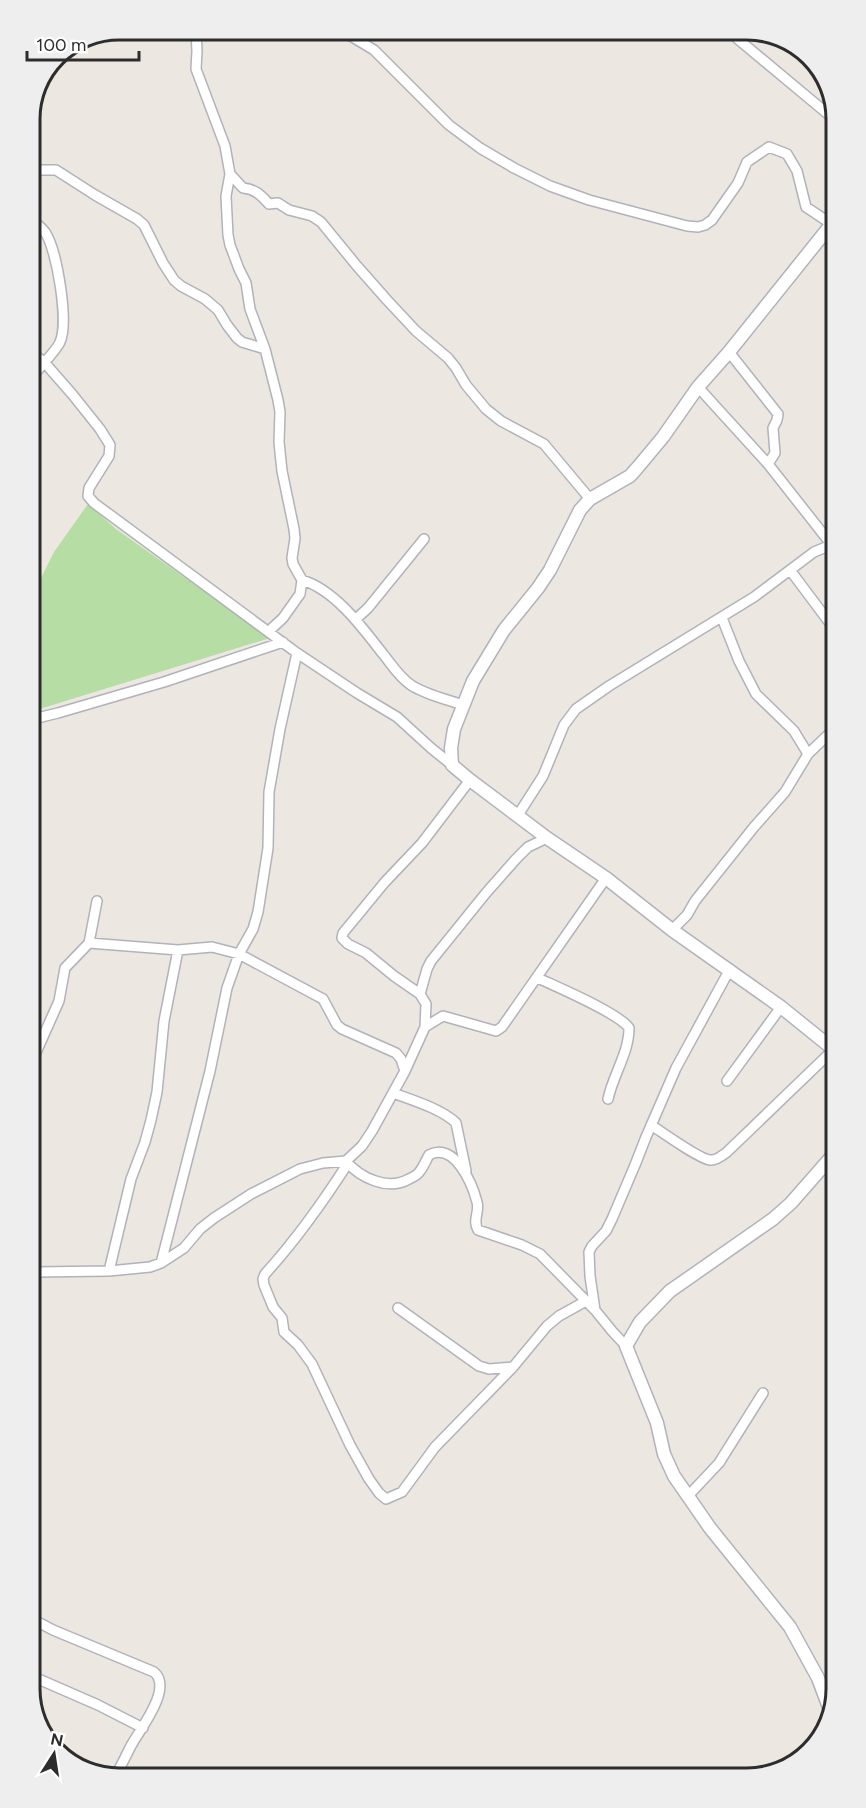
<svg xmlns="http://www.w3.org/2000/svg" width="866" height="1808" font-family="Figtree,sans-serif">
	<rect width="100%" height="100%" fill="#ece8e1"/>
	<path fill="#b6dda3" d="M88 504 116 529 270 638 33 711 32 596 54 552Z"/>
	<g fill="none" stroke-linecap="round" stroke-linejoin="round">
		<g stroke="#b1b2bb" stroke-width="12">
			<path id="street" d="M196 30 197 51 196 69 225 146 230 174 226 196 228 235 230 245 239 269 246 283 250 309 265 349 278 400 280 412 279 442 282 471 294 529 295 538 292 558 293 564 302 580 300 594 283 618 269 631
				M341 30 374 50 449 125 480 148 514 168 550 186 589 200 687 226 698 227 705 225 712 220 738 183 747 162 769 147 787 154 797 171 806 207 830 223
				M727 30 829 115
				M30 170H56L95 195 137 219 144 225 163 263 174 280 181 286 205 299 218 310 227 325 237 338 242 342 265 349
				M230 174 243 188C255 189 261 195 269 204L278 203 289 210 312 216 321 222 357 266 387 300 416 331 448 358 456 368 466 385 486 409 501 421 544 444 590 499
				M31 220C36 223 41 227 45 232 57 250 69 322 60 342 57 350 38 369 31 378
				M31 352 44 362 72 394 100 429 110 445 109 456 89 488 88 496 94 503 297 653 357 693 397 717 431 748 452 765
				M729 352 778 414 777 420 773 428 775 453 768 464
				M698 387 768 464 831 544
				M790 570 832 626
				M302 580C335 590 362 627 383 654 392 665 399 677 411 685 426 695 446 699 463 705
				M722 618 739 661 756 694 794 731 808 754
				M356 619 368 608 424 539
				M33 719 58 713 164 682 283 642
				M518 815 543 776 564 725 576 709 609 686 754 597 814 552 831 545
				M672 930 687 915 695 901 754 827 785 792 808 754 832 731
				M89 943 178 950 212 947 239 954 323 999 337 1025 342 1029 396 1053 401 1059 405 1071
				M538 978C557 987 619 1013 629 1028 629 1053 613 1075 608 1099
				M420 994 427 969 431 961 486 893 516 859 528 847 547 838
				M425 1027 426 1004 420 994 394 976 366 953 348 944 342 938 343 933 385 882 422 843 470 780
				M34 1057 59 1001 65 968 89 943 97 901
				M727 1081 781 1007
				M393 1093C412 1100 442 1109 456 1123L466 1171
				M651 1125C662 1132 699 1159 710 1160 716 1161 723 1155 727 1152L833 1050
				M346 1161C360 1178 388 1191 409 1179 413 1177 418 1175 420 1171 424 1166 426 1160 429 1155 454 1141 472 1183 477 1202 480 1212 472 1220 478 1230L522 1245 540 1254 595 1310 612 1331 626 1346
				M348 1163C323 1202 296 1240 265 1274L263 1279 264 1285 273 1307 282 1318 284 1332 298 1345 312 1364 350 1445 369 1479 379 1493 386 1499 402 1492 435 1447 513 1367 547 1326 559 1316 586 1301
				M161 1263 210 1071 227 988 239 954 253 929 258 912 268 848 269 792 280 729 297 653
				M109 1271 131 1179 145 1142 151 1120 157 1092 164 1021 178 950
				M35 1272 109 1271 150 1267 161 1263 184 1248 200 1229 214 1218 251 1194 300 1169 323 1163 346 1161 362 1146 372 1131 405 1071 425 1027 443 1016 496 1031 502 1027 606 878
				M398 1308 479 1366 489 1369 513 1367
				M595 1310 590 1276 589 1252 592 1246 606 1231 612 1219 635 1165 646 1137 676 1068 730 969
				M688 1496 719 1463 763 1393
				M36 1621 53 1630 154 1672C173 1688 141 1728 132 1744 126 1755 121 1767 114 1778
				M36 1678 98 1705 143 1728"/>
		</g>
		<g stroke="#b1b2bb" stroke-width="15">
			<path id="secondary" d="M830 226 729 352 698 387 663 437 638 467 630 476 590 499 580 510 550 570 538 588 504 630 473 681 454 729 451 748 452 765 470 780 547 838 606 878 672 930 781 1007 833 1049
				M830 1710 818 1678 790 1627 710 1528 674 1476 664 1454 657 1423 626 1346 640 1322 670 1291 773 1219 791 1203 834 1154"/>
		</g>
		<use href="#street" stroke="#fff" stroke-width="9"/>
		<use href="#secondary" stroke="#fff" stroke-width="12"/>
	</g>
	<path d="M0 0H866V1808H0ZM119 40H747A79 79 0 0 1 826 119V1689A79 79 0 0 1 747 1768H119A79 79 0 0 1 40 1689V119A79 79 0 0 1 119 40Z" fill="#eee" fill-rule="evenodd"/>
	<path fill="none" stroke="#2d2d2d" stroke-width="3" d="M119 40H747A79 79 0 0 1 826 119V1689A79 79 0 0 1 747 1768H119A79 79 0 0 1 40 1689V119A79 79 0 0 1 119 40Z"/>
	<g transform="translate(54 1754) rotate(12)" stroke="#ffffff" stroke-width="4.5" paint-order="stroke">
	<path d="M0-4.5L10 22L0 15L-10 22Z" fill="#2d2d2d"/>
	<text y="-9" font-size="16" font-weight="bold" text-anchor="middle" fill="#2d2d2d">N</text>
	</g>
	<path d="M27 51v9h112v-9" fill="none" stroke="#2d2d2d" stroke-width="3"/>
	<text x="36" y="51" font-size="18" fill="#2d2d2d" stroke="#ffffff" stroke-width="4.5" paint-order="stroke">100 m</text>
</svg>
